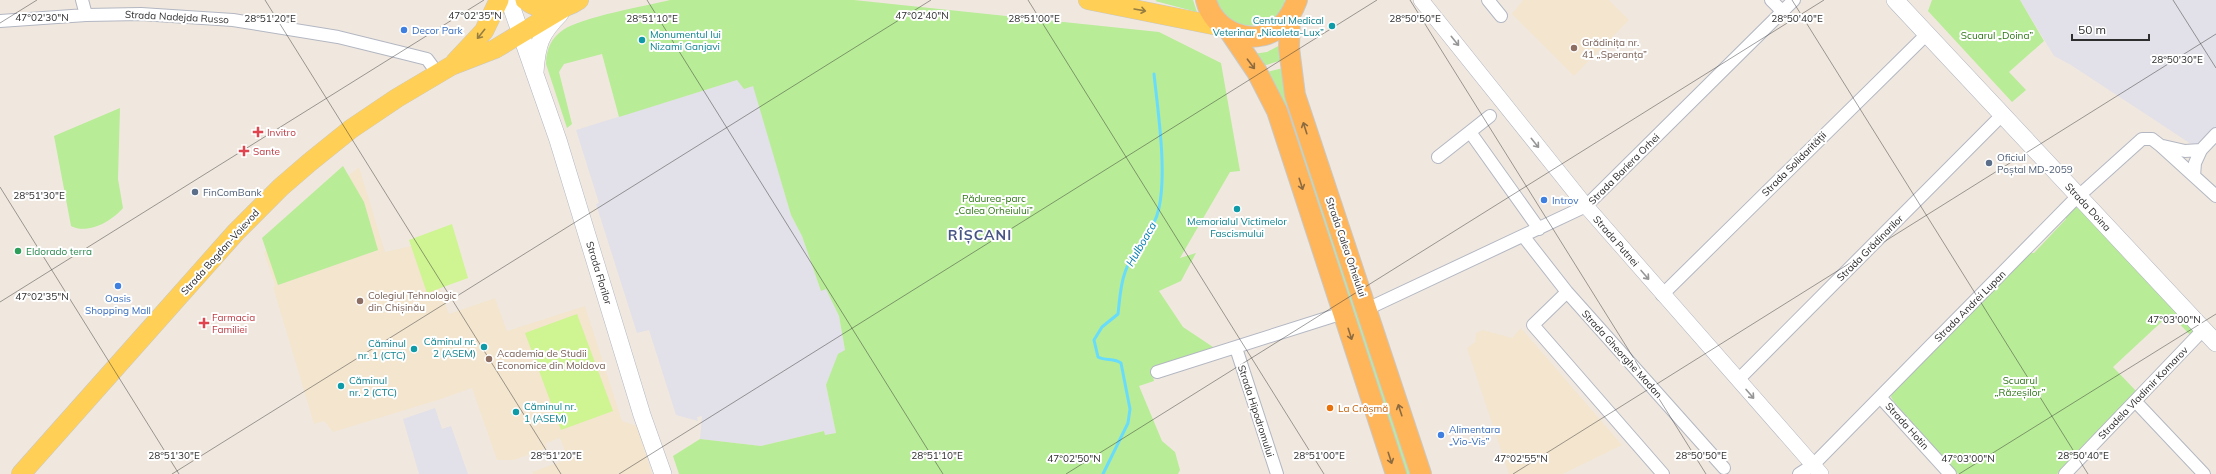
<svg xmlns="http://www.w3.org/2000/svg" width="2216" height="474" font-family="Mulish,sans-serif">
	<rect width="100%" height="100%" fill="#f0e8df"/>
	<path fill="#e2e0e8" d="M2020 0H2216V128L2201 144H2191L2071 65 2054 56Z
		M737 80 753 86 755 90 791 215 802 236 821 291 826 288 839 316 845 350 826 385 836 433 825 435 823 431 761 446 700 439 702 416 697 417 698 421 676 415 649 330 637 333 596 204 599 203 576 130Z
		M435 408 442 429 451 426 468 474H419L403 419Z"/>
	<path fill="#f3e5ce" d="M1523 0H1609L1629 20 1574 76 1512 14Z
		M359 167 385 252 451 237 439 287 449 314 495 298 507 331 585 306 622 421 637 426 652 474H533L532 472 568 459 560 438 546 443 547 448 514 460H497L472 388 441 399 333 432 324 421 314 424 273 287 275 285 264 253 308 208Z
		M1521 328 1622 445 1563 474H1509L1467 348 1475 342 1476 333 1483 330 1512 338Z"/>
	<path fill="#b8ec97" d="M670 0H854L1159 32 1221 63 1240 171 1230 172 1180 258 1196 253 1181 281 1159 291 1183 327 1216 349 1151 368 1154 381 1139 386 1162 441 1175 452 1180 470 1178 474H679L673 456 700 439 761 446 824 431 825 435 836 433 826 385 838 354 845 350 839 316 826 289 821 291 802 236 791 215 753 86 744 89 737 80 619 117 602 54 564 64 559 72 572 124 567 128 546 64C546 50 551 38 563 30 582 17 645 6 670 0Z
		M1193 0 1197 12 1155 1 1157 0Z
		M1217 0H1285C1278 34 1224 34 1217 0Z
		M1932 0H2020L2044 41 2009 72 2026 90 2012 102 1928 11Z
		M1282 44V60L1263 66 1253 54 1267 52Z
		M1283 68 1412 474H1406L1285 106 1267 72Z
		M120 108 118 179 123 208C112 221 88 235 71 226L54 136Z
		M343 166 364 202 378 250 278 285 262 238Z
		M2076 205 2194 329 2192 337 2170 314 2113 367 2138 393 2116 412 2057 474H1958L1894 402 1891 397 1892 393 2027 253H2034L2066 219V212Z"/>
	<path fill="#cff492" d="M452 224 468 278 427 293 409 240Z
		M577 314 613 411 561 430 525 333Z"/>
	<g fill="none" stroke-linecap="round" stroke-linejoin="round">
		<path stroke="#69dcfc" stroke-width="3" d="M1103 474 1128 423 1130 409 1121 363C1114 358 1106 361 1098 357L1094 340 1102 327 1118 314C1120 296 1121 277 1130 261 1139 242 1155 229 1159 208 1167 171 1158 112 1154 74"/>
		<g stroke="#b3b7c2" stroke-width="14">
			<path id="minor" d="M82 0 86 15
				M1488 0 1501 16
				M1771 0 1782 11
				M0 21 86 15 141 14 233 20 338 37 403 53 427 59 438 74
				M1470 132 1539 229
				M2163 146 2185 151 2201 150 2216 134
				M1438 157 1490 116
				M2194 176 2195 163 2201 150
				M1524 237 1567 292 1724 468
				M1567 292 1533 325 1663 474
				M1662 295 1927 34
				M1367 309 1586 206 1794 0
				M1236 348 1277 474
				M1157 372 1343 313
				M1738 380 2002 115
				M1880 397 1950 474
				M2135 401 2204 474
				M1799 474 1813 465 2072 202 2142 139H2152L2161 146 2216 196
				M2065 474 2203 330"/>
		</g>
		<g stroke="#b3b7c2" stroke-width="16">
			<path id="tertiary" d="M1421 0 1586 206 1821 474"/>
		</g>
		<g stroke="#b3b7c2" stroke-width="18">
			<path id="secondary" d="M509 0 558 140 642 415 663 474
				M1895 0 2216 343
				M535 72C537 44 540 34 560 14"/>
		</g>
		<g stroke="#c9c9c9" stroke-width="20">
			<path id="primary" d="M525 0C541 13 563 11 579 0
				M1088 0 1223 27
				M455 62 484 31 499 0
				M21 474 236 232 281 187 310 162 351 129 397 98 451 66 495 49 565 7"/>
		</g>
		<g stroke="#c9c9c9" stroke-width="22">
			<path id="trunk" d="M1206 0C1213 31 1252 48 1279 28 1288 20 1293 11 1297 0
				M1290 16 1289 48 1295 95 1421 474
				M1230 32 1257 72 1277 111 1396 474"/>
		</g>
		<use href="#minor" stroke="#fff" stroke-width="12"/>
		<use href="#tertiary" stroke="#fff" stroke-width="15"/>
		<use href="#secondary" stroke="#fff" stroke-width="17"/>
		<use href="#primary" stroke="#ffcf56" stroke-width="19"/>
		<use href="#trunk" stroke="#ffb559" stroke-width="20"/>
	</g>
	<defs><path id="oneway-shaft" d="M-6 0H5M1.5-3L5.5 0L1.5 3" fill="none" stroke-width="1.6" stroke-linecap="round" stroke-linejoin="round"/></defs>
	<g stroke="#967e42">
		<use href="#oneway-shaft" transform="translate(1140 10) rotate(10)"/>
		<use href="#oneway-shaft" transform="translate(481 34) rotate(129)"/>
	</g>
	<g stroke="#969696">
		<use href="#oneway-shaft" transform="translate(1455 41) rotate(51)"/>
		<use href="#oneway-shaft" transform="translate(1535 143) rotate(51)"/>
		<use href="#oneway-shaft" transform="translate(1645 275) rotate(49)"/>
		<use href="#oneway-shaft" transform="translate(1750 394) rotate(49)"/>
	</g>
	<g stroke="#8c6b41">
		<use href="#oneway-shaft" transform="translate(1251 64) rotate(53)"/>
		<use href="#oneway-shaft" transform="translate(1305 128) rotate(-108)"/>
		<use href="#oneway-shaft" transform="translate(1301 184) rotate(72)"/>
		<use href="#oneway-shaft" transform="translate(1350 334) rotate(72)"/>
		<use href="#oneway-shaft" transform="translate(1400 410) rotate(-108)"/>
		<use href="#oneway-shaft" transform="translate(1390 458) rotate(72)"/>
	</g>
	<path fill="none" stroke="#2e2e2e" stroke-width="1" stroke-opacity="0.45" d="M265 0 561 474M647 0 943 474M1028 0 1324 474M1410 0 1706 474M1792 0 2088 474M2173 0 2216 68M0 23 37 0M0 187 179 474M0 302 484 0M172 474 931 0M619 474 1377 0M1066 474 1824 0M1513 474 2216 34M1959 474 2216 314"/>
	<g fill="#0f9aa8" stroke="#fff" stroke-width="1.5">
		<circle cx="1332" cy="26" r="4"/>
		<circle cx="642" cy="40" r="4"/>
		<circle cx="1237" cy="209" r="4"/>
		<circle cx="484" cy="347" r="4"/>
		<circle cx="414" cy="349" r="4"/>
		<circle cx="341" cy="386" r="4"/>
		<circle cx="516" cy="412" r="4"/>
	</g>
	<g fill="#3f7fe0" stroke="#fff" stroke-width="1.5">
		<circle cx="404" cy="30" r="4"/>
		<circle cx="1544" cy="200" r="4"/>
		<circle cx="118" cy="286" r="4"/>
		<circle cx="1441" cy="435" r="4"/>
	</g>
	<g fill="#8d6e63" stroke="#fff" stroke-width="1.5">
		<circle cx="1574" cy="48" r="4"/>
		<circle cx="360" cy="301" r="4"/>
		<circle cx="489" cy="359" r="4"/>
	</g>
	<g fill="#e0444e" stroke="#fff" stroke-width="1.5">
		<path d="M256 126h4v4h4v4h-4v4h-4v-4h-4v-4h4z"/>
		<path d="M242 145h4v4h4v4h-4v4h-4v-4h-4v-4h4z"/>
		<path d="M202 317h4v4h4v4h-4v4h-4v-4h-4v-4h4z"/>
	</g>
	<g fill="#5c6f8a" stroke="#fff" stroke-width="1.5">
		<circle cx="1989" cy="163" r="4"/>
		<circle cx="195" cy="192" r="4"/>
	</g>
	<circle fill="#2e9e5b" stroke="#fff" stroke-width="1.5" cx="18" cy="251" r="4"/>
	<circle fill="#e8710a" stroke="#fff" stroke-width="1.5" cx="1330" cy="408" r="4"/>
	<g text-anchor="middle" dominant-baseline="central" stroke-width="4" stroke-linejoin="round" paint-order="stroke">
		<g font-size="10" fill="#2e2e2e" stroke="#fff">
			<text transform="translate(177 17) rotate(3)">Strada Nadejda Russo</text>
			<text transform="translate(1794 164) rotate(-45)">Strada Solidarității</text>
			<text transform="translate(1624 169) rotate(-45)">Strada Bariera Orhei</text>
			<text transform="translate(2088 207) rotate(47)">Strada Doina</text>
			<text transform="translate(1616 241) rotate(49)">Strada Putnei</text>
			<text transform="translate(1346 247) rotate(71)">Strada Calea Orheiului</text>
			<text transform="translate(1870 248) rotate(-45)">Strada Grădinarilor</text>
			<text transform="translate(220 252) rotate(-48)">Strada Bogdan-Voievod</text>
			<text transform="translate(599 273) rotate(73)">Strada Florilor</text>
			<text transform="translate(1970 306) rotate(-45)">Strada Andrei Lupan</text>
			<text transform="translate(1622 354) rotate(48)">Strada Gheorghe Madan</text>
			<text transform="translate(2143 393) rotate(-46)">Stradela Vladimir Komarov</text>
			<text transform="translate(1256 411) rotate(72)">Strada Hipodromului</text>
			<text transform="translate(1907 426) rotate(48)">Strada Hotin</text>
		</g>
		<g font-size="10" fill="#0d838f" stroke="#fff" text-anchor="end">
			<text x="1324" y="20">Centrul Medical<tspan x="1324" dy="12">Veterinar „Nicoleta-Lux”</tspan></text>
			<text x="650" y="34" text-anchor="start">Monumentul lui<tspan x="650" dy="12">Nizami Ganjavi</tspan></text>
			<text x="1237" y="221" text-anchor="middle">Memorialul Victimelor<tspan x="1237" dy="12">Fascismului</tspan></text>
			<text x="476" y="341">Căminul nr.<tspan x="476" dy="12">2 (ASEM)</tspan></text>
			<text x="406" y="343">Căminul<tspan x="406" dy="12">nr. 1 (CTC)</tspan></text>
			<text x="349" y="380" text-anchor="start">Căminul<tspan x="349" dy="12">nr. 2 (CTC)</tspan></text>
			<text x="524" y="406" text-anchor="start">Căminul nr.<tspan x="524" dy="12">1 (ASEM)</tspan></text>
		</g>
		<g font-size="10" fill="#366cbe" stroke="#fff" text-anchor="start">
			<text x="412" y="30">Decor Park</text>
			<text x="1552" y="200">Introv</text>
			<text x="118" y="298" text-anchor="middle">Oasis<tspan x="118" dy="12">Shopping Mall</tspan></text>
			<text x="1449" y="429">Alimentara<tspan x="1449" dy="12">„Vio-Vis”</tspan></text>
		</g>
		<g font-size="10" fill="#2c7513" stroke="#fff">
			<text x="1997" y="35">Scuarul „Doina”</text>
			<text x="994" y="198">Pădurea-parc<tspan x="994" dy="12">„Calea Orheiului”</tspan></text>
			<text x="2020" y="380">Scuarul<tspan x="2020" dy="12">„Răzeșilor”</tspan></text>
		</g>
		<g font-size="10" fill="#785e54" stroke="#fff" text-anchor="start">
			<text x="1582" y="42">Grădinița nr.<tspan x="1582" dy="12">41 „Speranța”</tspan></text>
			<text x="368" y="295">Colegiul Tehnologic<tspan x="368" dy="12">din Chișinău</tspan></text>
			<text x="497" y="353">Academia de Studii<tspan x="497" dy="12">Economice din Moldova</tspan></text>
		</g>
		<g font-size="10" fill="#be3a42" stroke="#fff" text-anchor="start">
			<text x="267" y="132">Invitro</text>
			<text x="253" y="151">Sante</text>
			<text x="212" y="317">Farmacia<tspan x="212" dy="12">Familiei</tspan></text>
		</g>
		<g font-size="10" fill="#4e5e75" stroke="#fff" text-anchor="start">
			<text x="1997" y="157">Oficiul<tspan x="1997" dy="12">Poștal MD-2059</tspan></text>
			<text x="203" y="192">FinComBank</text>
		</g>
		<g font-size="10" fill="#27864d" stroke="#fff" text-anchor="start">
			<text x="26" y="251">Eldorado terra</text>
		</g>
		<g font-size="10" fill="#c56008" stroke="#fff" text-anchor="start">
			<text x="1338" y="408">La Crâșmă</text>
		</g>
		<g font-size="11" font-style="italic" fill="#007bb0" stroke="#fff">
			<text transform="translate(1141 244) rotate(-60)">Hulboaca</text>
		</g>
		<g font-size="14" font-weight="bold" letter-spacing="1" fill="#485685" stroke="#fff">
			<text x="980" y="235">RÎȘCANI</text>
		</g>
	</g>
	<g font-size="10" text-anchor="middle" fill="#2e2e2e" stroke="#fff" stroke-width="4" stroke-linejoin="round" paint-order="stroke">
		<text x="922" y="19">47°02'40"N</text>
		<text x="475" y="19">47°02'35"N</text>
		<text x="42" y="21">47°02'30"N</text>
		<text x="1034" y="22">28°51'00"E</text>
		<text x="270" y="22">28°51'20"E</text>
		<text x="652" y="22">28°51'10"E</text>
		<text x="1415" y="22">28°50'50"E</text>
		<text x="1797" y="22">28°50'40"E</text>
		<text x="2177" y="63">28°50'30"E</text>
		<text x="39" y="199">28°51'30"E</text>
		<text x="42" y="300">47°02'35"N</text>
		<text x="2174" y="323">47°03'00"N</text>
		<text x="174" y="459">28°51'30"E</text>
		<text x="556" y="459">28°51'20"E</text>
		<text x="937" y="459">28°51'10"E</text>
		<text x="1319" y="459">28°51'00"E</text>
		<text x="1701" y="459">28°50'50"E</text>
		<text x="2083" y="459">28°50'40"E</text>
		<text x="1074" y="462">47°02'50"N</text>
		<text x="1521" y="462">47°02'55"N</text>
		<text x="1968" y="462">47°03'00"N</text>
	</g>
	<path d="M2072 34v6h77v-6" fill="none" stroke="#2e2e2e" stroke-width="2"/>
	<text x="2078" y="34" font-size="12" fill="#2e2e2e" stroke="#ffffff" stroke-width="3" paint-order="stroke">50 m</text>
</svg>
